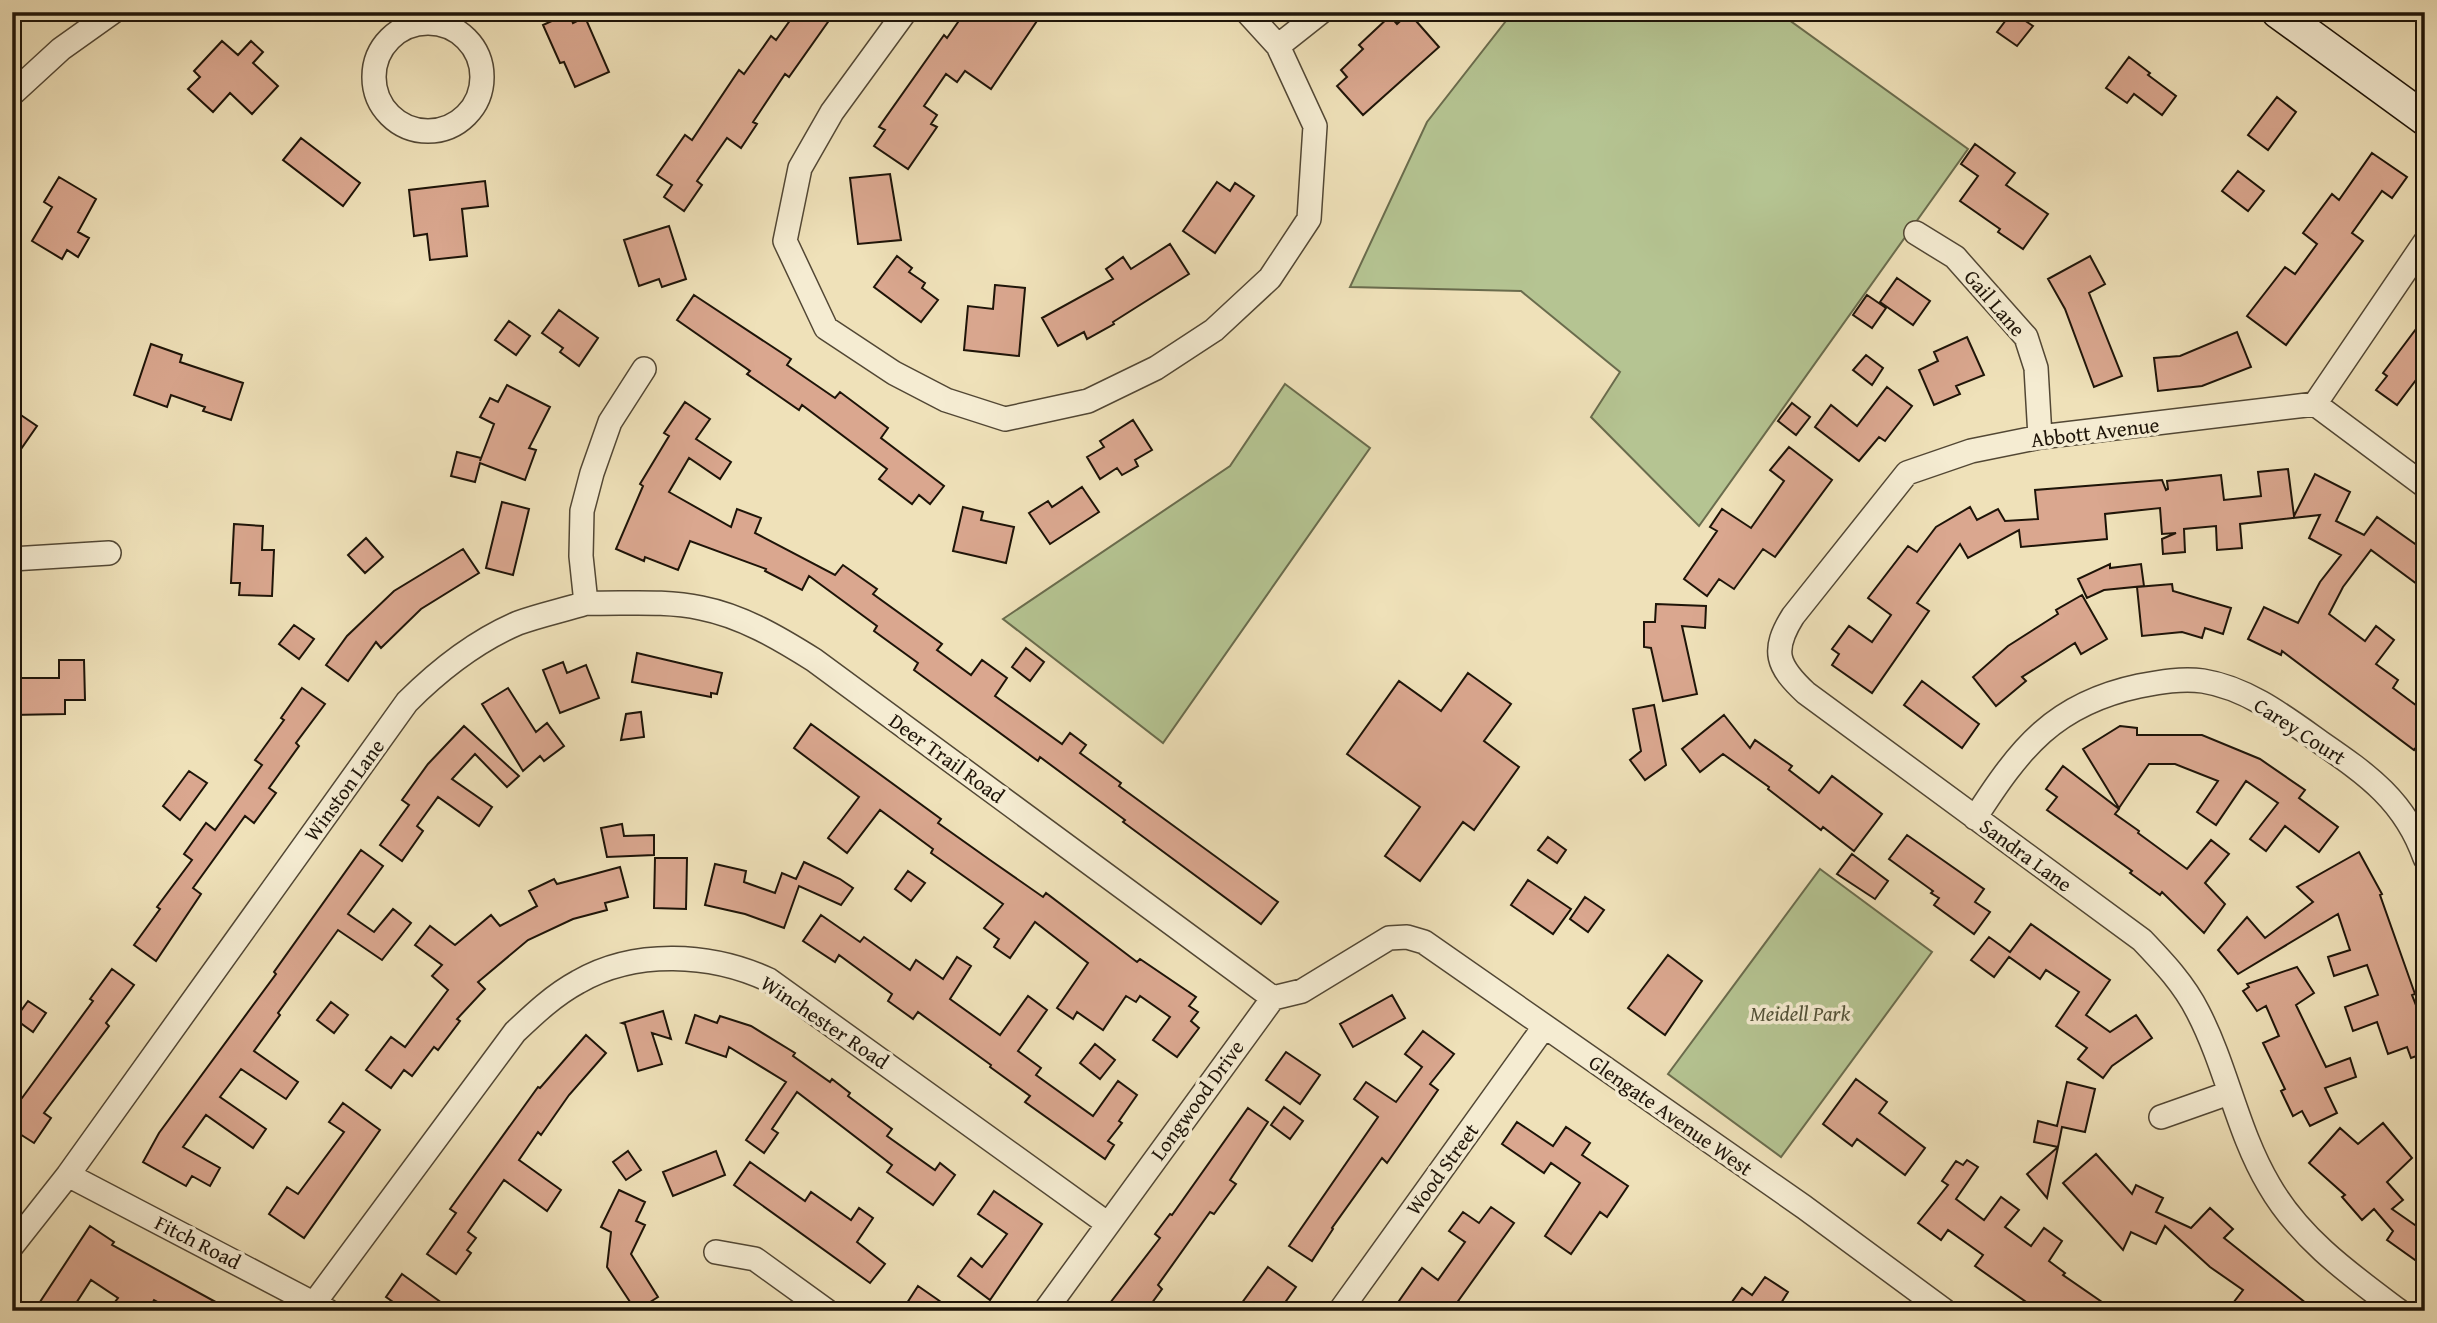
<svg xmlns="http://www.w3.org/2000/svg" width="2437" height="1323" font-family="'Gentium Book Plus',serif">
	<rect width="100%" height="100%" fill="#efe1b9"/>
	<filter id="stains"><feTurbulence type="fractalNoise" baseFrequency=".00286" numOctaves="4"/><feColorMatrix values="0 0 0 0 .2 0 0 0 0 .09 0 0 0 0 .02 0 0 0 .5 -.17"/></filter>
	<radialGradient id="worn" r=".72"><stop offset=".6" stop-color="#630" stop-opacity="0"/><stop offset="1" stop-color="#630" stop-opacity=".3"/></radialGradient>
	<path fill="#b5c492" stroke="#6a6c4d" stroke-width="2" d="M1513 12H1778L1968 149 1699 526 1591 417 1620 372 1521 291 1350 287 1427 122Z
		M1285 384 1370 448 1163 743 1003 619 1230 466Z
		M1820 869 1932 952 1781 1157 1668 1074Z"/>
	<path fill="#daa78f" stroke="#1e1408" stroke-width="2" d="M796 12H835L789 77 785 74 753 122 757 124 741 148 727 138 697 181 702 185 684 211 664 197 672 185 657 175 685 135 692 140 739 70 744 74 771 36 776 40Z
		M965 12H1043L991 89 965 71 957 82 946 74 924 106 937 115 931 124 937 127 908 169 874 146 885 130 879 127 944 35 947 38Z
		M2012 12 2033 26 2017 46 1997 32Z
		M569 13 573 23 585 17 609 72 575 87 564 62 560 63 543 25Z
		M1409 13 1439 47 1363 115 1337 86 1347 77 1341 70 1363 49 1359 45 1390 16 1397 24Z
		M222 41 238 55 251 41 263 52 253 63 278 86 252 114 230 93 213 112 188 89 200 77 194 71Z
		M2129 57 2150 73 2148 75 2176 96 2162 115 2134 94 2127 103 2106 88Z
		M2277 97 2296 112 2268 150 2248 135Z
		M301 138 360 183 343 206 283 160Z
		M1975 144 2015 173 2006 185 2048 214 2023 249 1998 232 2000 229 1960 201 1978 176 1961 164Z
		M2372 153 2407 177 2392 198 2382 191 2352 233 2363 241 2286 345 2247 316 2285 267 2295 274 2317 244 2303 233 2332 194 2339 200Z
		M2238 171 2264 191 2248 211 2222 191Z
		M890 174 901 240 858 244 850 178Z
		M59 177 96 199 78 232 89 238 78 257 67 250 62 259 32 241 52 207 44 202Z
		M485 181 488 206 462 209 467 256 430 260 427 234 414 236 409 190Z
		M1217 182 1230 191 1235 183 1254 196 1215 253 1183 231Z
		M669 226 686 279 662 287 659 279 639 286 624 240Z
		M1170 244 1189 274 1113 322 1114 324 1087 339 1084 332 1058 346 1042 318 1113 279 1106 269 1123 257 1131 269Z
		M897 256 912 268 909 272 925 283 922 288 938 300 921 322 874 287Z
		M2090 256 2105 284 2089 293 2122 376 2094 387 2065 309 2048 279Z
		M1897 278 1930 301 1913 325 1880 302Z
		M995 285 1025 288 1019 356 964 350 968 306 993 309Z
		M694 295 791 359 787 365 835 398 840 392 888 428 881 438 944 486 930 504 919 495 912 504 879 479 887 469 802 405 799 410 747 374 750 371 677 320Z
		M1867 295 1886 308 1872 328 1853 315Z
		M559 310 598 338 579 366 560 352 563 348 542 333Z
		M2425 317V368L2397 405 2376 390 2387 376 2383 373Z
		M509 321 530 336 516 355 495 340Z
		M2237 332 2251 367 2202 386 2158 391 2154 358 2180 356Z
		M1967 337 1984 375 1956 386 1960 394 1934 405 1919 370 1938 361 1934 352Z
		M151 344 182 355 180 362 243 383 231 420 203 411 205 407 171 395 167 407 134 395Z
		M1866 355 1883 368 1872 385 1853 370Z
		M507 385 550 407 529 448 536 450 525 480 480 463 475 482 451 476 457 452 481 458 480 461 494 424 480 417 490 398 498 402Z
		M1887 387 1912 406 1885 441 1879 437 1859 461 1815 427 1831 405 1857 426Z
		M685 402 710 419 696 439 731 462 720 479 689 458 669 492 731 527 737 509 761 518 755 533 835 575 843 565 877 589 873 594 942 644 937 650 971 675 982 660 1007 678 995 696 1062 744 1070 733 1086 745 1080 753 1121 783 1119 786 1278 902 1261 924 1123 822 1125 820 1040 757 1038 761 914 670 918 663 874 631 877 626 809 576 802 590 765 571 766 569 690 541 678 570 645 557 644 561 616 549 643 486 640 484 669 436 664 433Z
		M1792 403 1810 417 1796 435 1778 421Z
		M12 409 37 426 12 462Z
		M1133 420 1152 450 1135 460 1138 466 1122 475 1117 468 1100 479 1087 457 1104 447 1100 441Z
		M1789 447 1832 480 1775 557 1763 549 1734 589 1719 579 1707 596 1684 579 1717 531 1710 527 1722 509 1751 528 1784 481 1770 470Z
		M2288 469 2294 516 2315 474 2350 492 2336 521 2364 535 2377 517 2425 551V590L2371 550 2343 587 2329 614 2365 641 2376 626 2394 640 2376 664 2398 680 2393 688 2425 712V735L2414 750 2282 651 2281 655 2248 639 2264 607 2298 623 2320 582 2341 555 2309 538 2320 515 2240 524 2242 548 2217 550 2216 526 2184 529 2185 552 2163 554 2162 539 2176 533 2162 534 2160 508 2105 514 2107 539 2021 547 2019 530 1968 558 1960 544 1917 603 1929 611 1872 693 1832 665 1839 654 1832 649 1849 626 1872 642 1891 615 1868 598 1908 546 1917 552 1936 527 1970 507 1977 520 1998 509 2005 521 2038 519 2035 490 2162 480 2166 490 2168 489 2167 481 2221 475 2224 500 2261 496 2258 472Z
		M1082 487 1099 512 1050 544 1029 513 1048 501 1052 507Z
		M502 502 529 509 513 575 486 568Z
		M963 507 983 512 981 520 1014 527 1006 563 953 551Z
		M234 524 263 526 262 550H274L272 596 239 595 240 583H231Z
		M366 538 383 557 365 573 348 555Z
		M463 549 479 573 421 609 381 648 376 642 348 681 326 665 347 636 394 591Z
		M2110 564V568L2141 564 2144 586 2104 590 2087 598 2078 579Z
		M2172 584 2173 591 2231 608 2223 634 2205 628 2202 638 2182 632 2142 636 2137 587Z
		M2082 595 2107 639 2081 654 2075 643 2022 677 2026 681 1996 706 1973 677 2008 646 2058 614 2056 610Z
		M1656 604 1706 606 1705 628 1682 626 1697 694 1663 701 1651 648 1644 647V622H1655Z
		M294 625 314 639 299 659 279 644Z
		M1026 648 1044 662 1030 681 1012 667Z
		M637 653 722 673 717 694 711 693V697L632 682Z
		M59 660H84L85 700H65V714L12 715V678H59Z
		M563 662 567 673 586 665 599 698 560 713 543 670Z
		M1468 673 1511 704 1484 741 1519 767 1474 830 1463 822 1420 881 1385 856 1420 807 1347 754 1399 681 1441 711Z
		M1922 681 1979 724 1962 748 1904 705Z
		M302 688 325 704 296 743 299 746 269 788 276 793 254 823 245 816 193 888 201 894 156 961 134 945 160 909 157 907 192 860 184 854 206 823 215 830 262 765 255 760 284 720 281 718Z
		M508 688 536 732 547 723 564 746 544 761 540 756 523 771 482 704Z
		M1654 705 1666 765 1645 780 1630 760 1641 751 1633 709Z
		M641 712 644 737 621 740 626 714Z
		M1724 715 1750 748 1755 740 1792 766 1789 770 1819 793 1832 776 1882 814 1854 851 1823 827 1821 830 1768 789 1769 787 1723 754 1700 772 1682 749Z
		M811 724 941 819 938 823 990 860 1043 897 1046 893 1137 962 1140 959 1196 997 1189 1006 1198 1012 1191 1021 1199 1028 1177 1057 1153 1040 1170 1017 1140 996 1136 1002 1126 996 1103 1030 1077 1012 1073 1019 1057 1008 1088 963 1035 922 1010 958 994 947 999 939 984 928 1003 904 931 853 933 849 880 810 847 853 828 838 859 797 794 748Z
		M464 726 519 776 507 787 475 754 452 779 492 807 479 826 438 797 417 826 423 831 402 861 380 845 409 805 402 800 428 764Z
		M2120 726 2137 728V735H2202L2260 759 2305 790 2299 798 2338 827 2319 852 2285 826 2266 851 2250 839 2278 803 2246 781 2216 825 2197 812 2218 781 2175 764H2149L2119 808 2083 749Z
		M2063 766 2119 809 2115 814 2139 831 2138 833 2187 869 2211 840 2229 854 2205 883 2225 904 2204 933 2162 892 2160 895 2130 873 2132 871 2047 810 2057 797 2046 789Z
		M189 771 207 783 180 820 163 806Z
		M622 824 624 836 654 835V855L607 857 601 828Z
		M1907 835 1984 889 1975 902 1990 912 1974 934 1934 905 1939 898 1931 893 1933 891 1889 859Z
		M1548 837 1566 850 1557 863 1538 850Z
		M361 850 383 866 348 914 374 932 393 909 411 923 382 960 338 930 278 1013 280 1015 254 1051 298 1082 286 1099 241 1069 220 1097 266 1129 253 1148 206 1115 183 1147 220 1168 210 1186 192 1176 186 1186 143 1162 159 1133 276 974 274 972Z
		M2359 852 2382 894 2380 895 2415 994 2412 995 2425 1028V1053L2411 1058 2407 1047 2388 1054 2377 1022 2353 1031 2345 1007 2378 995 2367 965 2334 976 2328 957 2350 950 2338 914 2238 974 2218 950 2247 917 2265 938 2313 902 2297 887Z
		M1852 854 1888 881 1875 899 1837 874Z
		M655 858H687L686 909 654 908Z
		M804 862 840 879 853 888 841 905 799 886 784 928 745 914 705 905 715 864 746 871 744 882 775 893 782 873 796 879Z
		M620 867 628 897 605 903 607 910 573 919 528 940 478 982 485 989 457 1019 460 1021 438 1050 434 1047 412 1076 404 1070 391 1088 366 1070 391 1037 405 1047 448 990 432 976 442 965 415 945 430 926 455 945 491 915 500 926 537 906 529 891 554 879 557 884Z
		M908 871 925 883 911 901 895 889Z
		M1528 880 1571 909 1553 934 1511 905Z
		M1585 897 1604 910 1588 932 1570 919Z
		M821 915 860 942 864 937 910 970 916 960 943 979 957 957 971 966 950 999 1000 1035 1028 996 1047 1010 1018 1051 1041 1068 1036 1075 1093 1116 1118 1081 1137 1095 1119 1121 1122 1123 1108 1141 1114 1145 1105 1159 1025 1102 1030 1096 990 1067 991 1065 918 1012 913 1019 888 1001 892 994 839 955 835 962 803 941Z
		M2031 924 2110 980 2086 1015 2110 1032 2136 1015 2152 1038 2112 1066 2103 1078 2078 1059 2087 1048 2056 1026 2079 992 2046 970 2040 979 2009 957 1994 977 1971 960 1989 937 2010 952Z
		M1668 955 1702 981 1665 1035 1628 1008Z
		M2297 967 2314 993 2296 1005 2326 1067 2350 1058 2356 1077 2325 1088 2337 1113 2310 1126 2302 1111 2293 1116 2281 1091 2285 1089 2263 1043 2279 1036 2266 1006 2257 1011 2243 991 2249 987 2247 984Z
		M112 969 134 985 106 1023 109 1026 44 1113 51 1118 34 1143 12 1129V1092L22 1098 93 1001 90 999Z
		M1392 995 1405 1018 1353 1047 1340 1024Z
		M28 1001 46 1013 33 1032 15 1019Z
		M331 1002 348 1015 334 1033 317 1020Z
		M663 1011 671 1039 652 1033 662 1064 638 1071 625 1024 622 1023Z
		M695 1015 717 1023 720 1016 751 1026 795 1053 793 1056 830 1082 832 1079 850 1093 848 1096 892 1129 887 1136 935 1170 940 1163 955 1175 933 1205 887 1172 892 1165 797 1092 772 1129 778 1133 764 1153 746 1140 786 1082 729 1047 726 1057 686 1043Z
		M1423 1031 1454 1054 1430 1084 1438 1090 1387 1163 1382 1158 1332 1228 1333 1229 1312 1261 1289 1246 1378 1117 1354 1099 1366 1082 1396 1102 1422 1067 1405 1054Z
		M586 1035 606 1053 569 1095 541 1135 538 1132 519 1160 561 1190 547 1211 504 1180 468 1232 476 1238 467 1250 471 1253 456 1274 427 1254 456 1213 450 1209 538 1087 540 1088Z
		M1095 1044 1115 1060 1100 1079 1080 1063Z
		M1286 1052 1320 1075 1300 1104 1266 1080Z
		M1856 1079 1887 1102 1879 1113 1925 1148 1905 1175 1857 1139 1852 1146 1823 1124Z
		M2067 1082 2095 1089 2085 1132 2062 1127 2058 1147 2034 1142 2038 1121 2057 1126Z
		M343 1103 380 1130 304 1238 269 1214 287 1187 298 1194 344 1132 329 1122Z
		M1284 1107 1303 1121 1290 1139 1271 1125Z
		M1248 1108 1268 1122 1230 1180 1236 1184 1214 1214 1210 1212 1158 1285 1162 1289 1146 1311H1120L1110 1303 1160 1238 1155 1234 1170 1214 1172 1215Z
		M1517 1122 1553 1146 1566 1127 1590 1143 1582 1155 1628 1186 1607 1217 1600 1212 1571 1254 1545 1236 1580 1183 1551 1163 1544 1173 1502 1144Z
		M2383 1123 2412 1158 2387 1182 2403 1200 2392 1209 2425 1232V1267L2387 1240 2393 1231 2374 1209 2362 1220 2342 1197 2345 1195 2309 1163 2340 1128 2358 1144Z
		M2058 1147 2047 1198 2027 1174Z
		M628 1151 641 1170 626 1180 613 1162Z
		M716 1151 725 1175 673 1196 663 1172Z
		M2096 1154 2132 1194 2136 1185 2163 1198 2156 1212 2191 1228 2210 1208 2233 1229 2224 1238 2316 1311H2227L2243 1290 2210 1267 2165 1226 2156 1244 2131 1232 2123 1250 2063 1183Z
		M1967 1160 1978 1167 1956 1199 1984 1220 2001 1197 2019 1210 2005 1227 2031 1246 2044 1228 2062 1241 2049 1261 2065 1273 2063 1275 2115 1311H2039L1975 1266 1983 1255 1948 1230 1941 1240 1918 1223 1948 1185 1942 1181 1956 1161 1963 1165Z
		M750 1162 805 1201 811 1192 851 1220 859 1208 873 1218 857 1242 885 1264 870 1283 734 1185Z
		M619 1190 645 1202 636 1221 645 1225 631 1254 658 1297 636 1311 607 1267 611 1232 601 1227Z
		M994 1191 1042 1224 990 1300 958 1276 971 1258 982 1267 1007 1234 978 1214Z
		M1491 1207 1514 1223 1451 1311H1392L1422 1268 1438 1280 1465 1242 1449 1231 1463 1212 1479 1223Z
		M90 1226 114 1242 112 1245 232 1311H174L154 1300 148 1311H131L115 1302 118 1298 91 1280 71 1311H34Z
		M1268 1267 1296 1287 1279 1311H1236Z
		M402 1274 453 1311H406L386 1297Z
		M1765 1277 1788 1292 1776 1311H1741L1732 1302 1742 1288 1752 1295Z
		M918 1286 954 1311H918L907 1303Z"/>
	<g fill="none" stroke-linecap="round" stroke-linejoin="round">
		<g stroke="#524734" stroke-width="26">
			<path id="minor" d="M905 12 832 112 800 168 785 241 826 328 894 373 946 400 1005 419 1088 401 1156 368 1214 330 1270 278 1309 219 1315 126 1278 46 1247 12
				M374 77a54 54 0 1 1 108 0a54 54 0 1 1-108 0Z
				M1278 46 1321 12
				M12 94 61 49 113 12
				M1916 233 1955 257 2026 337 2036 368 2040 437
				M2315 404 2425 486
				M12 559 109 553
				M586 603C624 604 664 600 701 608 742 616 779 638 814 660L1273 998
				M1975 818C2020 748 2054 704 2139 686 2160 682 2182 678 2203 681 2247 688 2285 717 2320 742 2368 775 2405 801 2425 858
				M2161 1117 2229 1093
				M68 1175 328 1311
				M12 1246 68 1175 407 702C439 670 476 641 518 623 540 615 564 610 586 603L581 556 582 511 592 473 610 422 644 369
				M716 1252 755 1259 827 1311
				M315 1302 515 1032C534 1014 554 995 578 982 635 949 711 953 769 980L1108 1224
				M1045 1311 1273 998 1302 991 1389 938 1407 937 1424 942 1804 1207 1945 1311
				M1340 1311 1544 1027
				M2399 1311C2351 1275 2300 1239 2269 1185 2237 1131 2227 1068 2198 1012 2184 984 2163 962 2142 940L1806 693C1777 666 1771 651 1793 616L1907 473 1971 451 2040 437 2315 404 2425 242"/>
		</g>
		<g stroke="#1e1408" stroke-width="35">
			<path id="secondary" d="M2278 12 2425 119"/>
		</g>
		<use href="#minor" stroke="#f5ecd2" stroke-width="23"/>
		<use href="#secondary" stroke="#f5ecd2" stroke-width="32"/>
	</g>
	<g text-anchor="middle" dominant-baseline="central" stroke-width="7" stroke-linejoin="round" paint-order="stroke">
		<g font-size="21" fill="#1e1408" stroke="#f5ecd2">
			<text transform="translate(1995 303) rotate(49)">Gail Lane</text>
			<text transform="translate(2095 432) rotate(-7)">Abbott Avenue</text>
			<text transform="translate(2300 731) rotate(33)">Carey Court</text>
			<text transform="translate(947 758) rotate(36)">Deer Trail Road</text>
			<text transform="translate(344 790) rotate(-54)">Winston Lane</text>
			<text transform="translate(2026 855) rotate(36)">Sandra Lane</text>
			<text transform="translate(825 1022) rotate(34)">Winchester Road</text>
			<text transform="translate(1197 1100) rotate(-54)">Longwood Drive</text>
			<text transform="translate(1671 1115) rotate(35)">Glengate Avenue West</text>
			<text transform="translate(1442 1169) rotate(-54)">Wood Street</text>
			<text transform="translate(198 1242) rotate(27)">Fitch Road</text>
		</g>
		<g font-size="21" font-style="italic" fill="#535238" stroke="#f5ecd2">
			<text x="1800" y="1013">Meidell Park</text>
		</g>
	</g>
	<rect width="2437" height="1323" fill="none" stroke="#efe1b9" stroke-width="42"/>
	<rect x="14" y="14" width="2409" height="1295" fill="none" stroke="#1e1408" stroke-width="3.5"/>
	<rect x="21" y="21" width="2395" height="1281" fill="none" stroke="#1e1408" stroke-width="2"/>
	<rect width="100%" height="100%" filter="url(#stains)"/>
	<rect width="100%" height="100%" fill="url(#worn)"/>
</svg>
